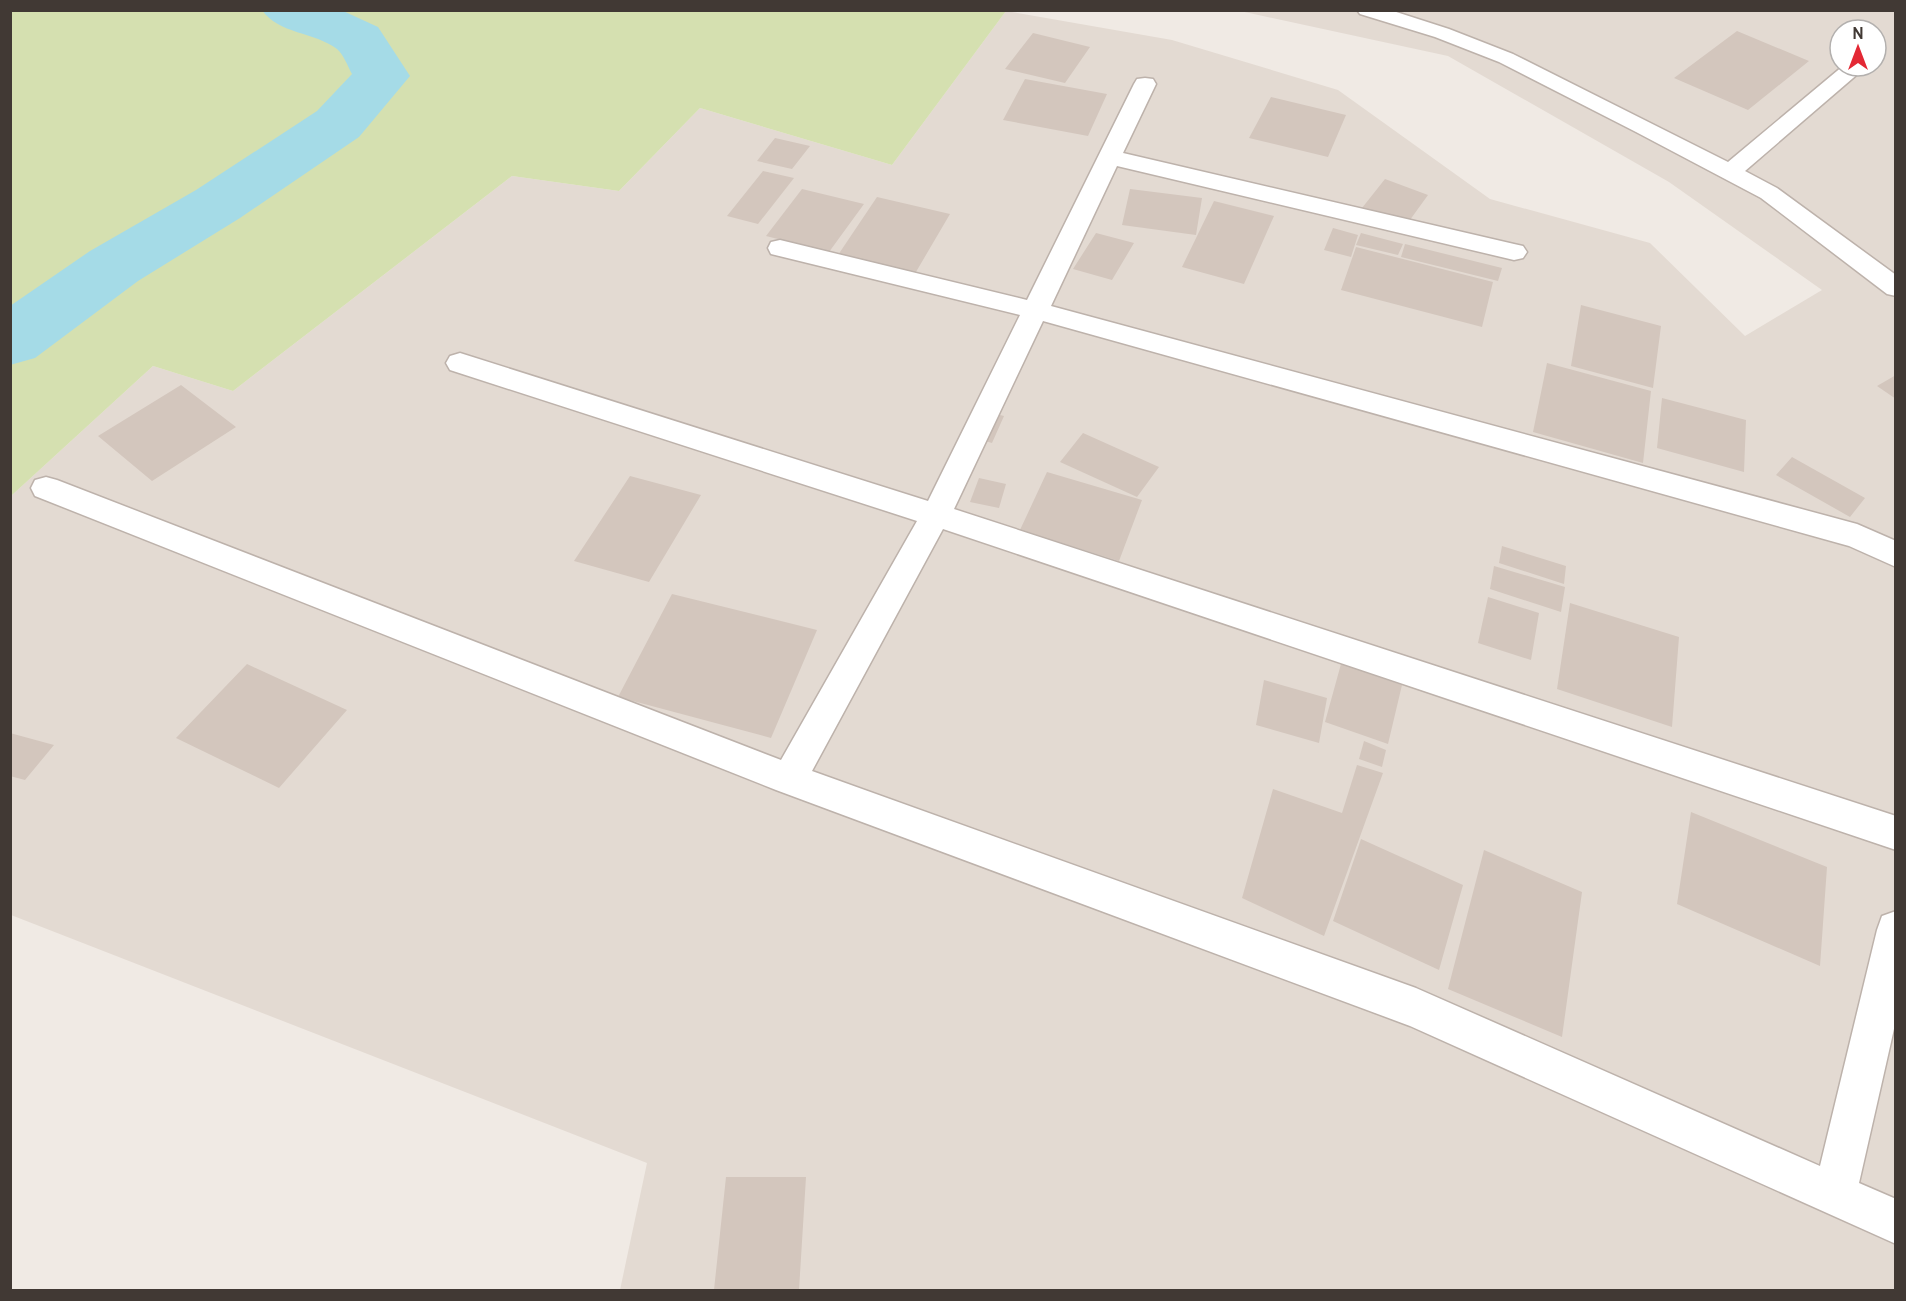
<svg xmlns="http://www.w3.org/2000/svg" width="1906" height="1301" font-family="Overpass,sans-serif">
	<rect width="100%" height="100%" fill="#f0eae4"/>
	<path fill="#e3dad2" fill-rule="evenodd" d="M1006 11 1172 40 1338 90 1490 199 1650 243 1745 336 1822 290 1669 182 1448 56 1240 11H1895V1290H620L647 1163 11 915V496L153 366 233 391 512 176 619 191 700 108 892 165ZM1840 30H1876V66H1840Z"/>
	<path fill="#d5e0b0" d="M11 10H1006V11L892 165 700 108 619 191 512 176 233 391 153 366 11 496Z"/>
	<g fill="none" stroke-linecap="round" stroke-linejoin="round">
		<path fill="#a5dbe7" fill-rule="evenodd" d="M262 10H341L378 27 410 76 359 137 240 218 138 281 35 358 10 365V306L90 251 196 190 317 111 352 74C348 67 344 55 337 49 315 32 278 34 262 10Z"/>
	</g>
	<path fill="#d3c6bd" d="M1737 31 1809 61 1748 110 1674 78Z
		M1033 33 1090 47 1065 83 1005 69Z
		M1025 79 1107 94 1088 136 1003 120Z
		M1271 97 1346 115 1328 157 1249 138Z
		M775 138 810 146 792 169 757 161Z
		M763 171 794 178 758 224 727 216Z
		M1385 179 1428 195 1407 224 1362 208Z
		M802 189 864 204 829 252 766 236Z
		M1130 189 1202 198 1196 235 1122 225Z
		M877 197 950 214 913 277 836 258Z
		M1214 201 1274 216 1244 284 1182 267Z
		M1333 228 1358 235 1351 257 1324 250Z
		M1096 233 1134 243 1112 280 1073 269Z
		M1361 233 1403 244 1398 255 1356 245Z
		M1405 244 1502 268 1498 281 1401 257Z
		M1356 247 1493 282 1482 327 1341 290Z
		M1581 305 1661 326 1653 388 1571 366Z
		M1547 363 1651 391 1643 463 1533 432Z
		M1896 375V399L1877 386Z
		M181 385 236 427 152 481 98 436Z
		M1662 398 1746 420 1744 472 1657 448Z
		M992 413 1004 416 992 443 978 439Z
		M1083 433 1159 467 1137 497 1060 462Z
		M1792 457 1865 498 1850 517 1776 475Z
		M1047 472 1142 500 1119 561 1020 530Z
		M630 476 701 495 649 582 574 561Z
		M979 478 1006 484 999 508 970 502Z
		M1502 546 1566 566 1564 584 1499 563Z
		M1494 566 1565 587 1561 612 1490 589Z
		M672 594 817 630 771 738 618 697Z
		M1488 597 1539 613 1531 660 1478 643Z
		M1570 603 1679 637 1672 727 1557 689Z
		M247 664 347 710 279 788 176 738Z
		M1341 664 1402 685 1388 744 1325 722Z
		M1264 680 1327 698 1319 743 1256 725Z
		M10 733 54 745 25 780 10 776Z
		M1364 741 1386 750 1382 767 1359 759Z
		M1357 765 1383 773 1324 936 1242 898 1273 789 1342 813Z
		M1691 812 1827 867 1820 966 1677 904Z
		M1361 839 1463 885 1439 970 1333 921Z
		M1484 850 1582 892 1562 1037 1448 989Z
		M726 1177H806L799 1290H714Z"/>
	<g fill="none" stroke-linecap="round" stroke-linejoin="round">
		<g stroke="#bdb2ab" stroke-width="3">
			<path id="minor" d="M1357 10H1390L1449 29 1513 54 1728 162 1843 66H1867L1745 171 1777 188 1896 275V296L1887 294 1761 198 1636 132 1499 62 1435 37 1360 14Z
				M1145 78 1153 79 1156 84 1123 153 1514 244 1523 246 1527 252 1523 258 1514 260 1117 166 1051 306 1857 524 1896 541V567L1849 546 1043 321 954 509 1896 816V850L943 529 812 771 1416 988 1820 1166 1877 930 1882 916 1896 911V1020L1859 1183 1896 1199V1244L1410 1026 776 790 35 496 31 488 35 480 46 477 57 480 781 760 917 521 450 370 446 363 450 356 460 353 928 501 1020 315 771 254 768 248 771 242 780 240 1027 300 1134 84 1137 79Z"/>
		</g>
		<use href="#minor" fill="#fff" fill-rule="evenodd"/>
	</g>
	<rect width="1906" height="1301" fill="none" stroke="#413934" stroke-width="24"/>
	<g transform="translate(1858 48)"><circle r="28" fill="#ffffff" stroke="#b3b0ae" stroke-width="1.5"/>
	<path d="M0-4.5L10 22L0 15L-10 22Z" fill="#e32834"/>
	<text y="-9" font-size="16" font-weight="bold" text-anchor="middle" fill="#413934">N</text>
	</g>
</svg>
